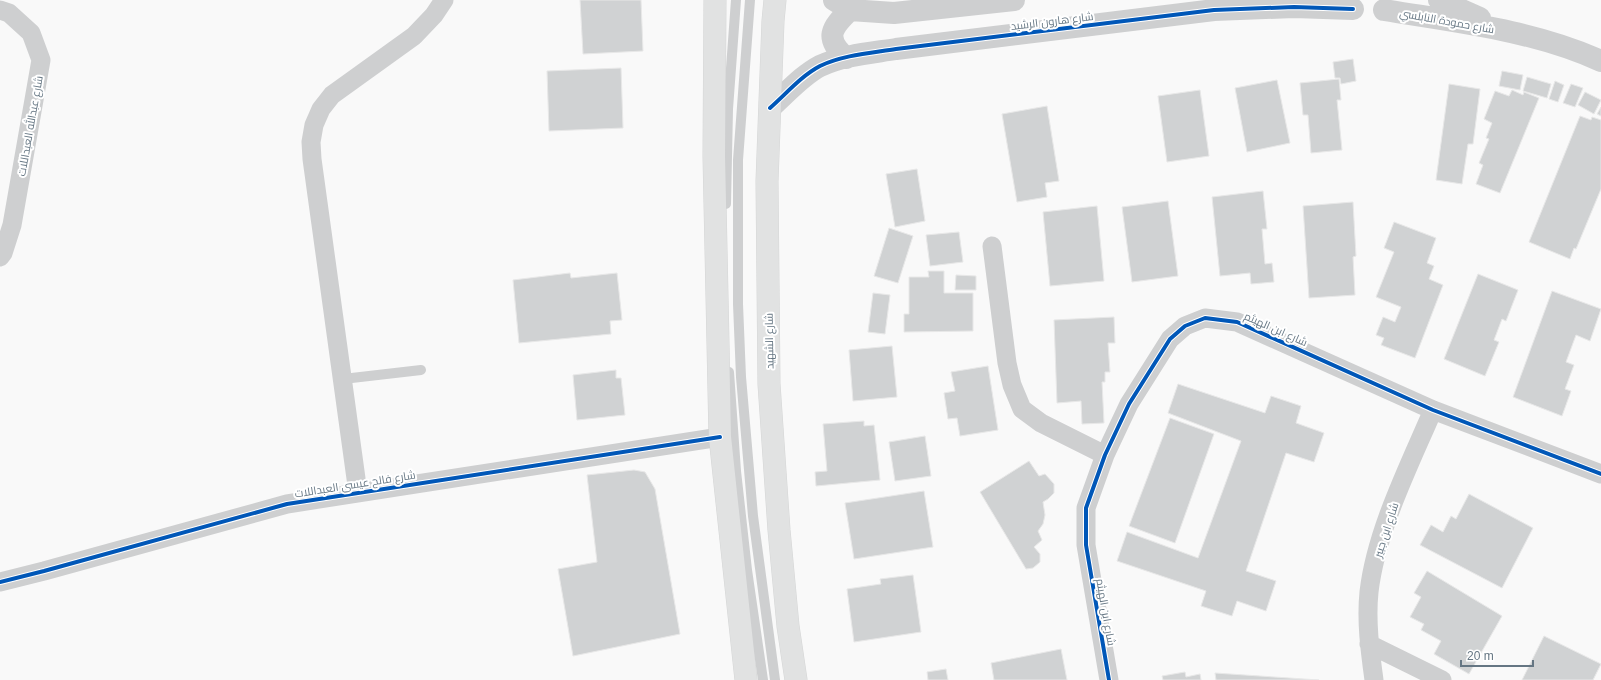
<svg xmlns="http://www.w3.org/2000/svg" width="1601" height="680" font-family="Arial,Cairo,sans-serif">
	<rect width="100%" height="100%" fill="#f9f9f9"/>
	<path fill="#d0d2d3" stroke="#e8e8e8" d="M580 0H641L643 51 583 54Z
		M1353 59 1356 81 1341 84 1340 78H1335L1333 62Z
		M621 68 623 128 549 131 547 71Z
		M1502 71 1523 75 1520 90 1499 86Z
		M1527 77 1551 84 1547 98 1523 91Z
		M1339 79 1341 100H1337L1342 150 1311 153 1308 115H1303L1300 83Z
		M1277 80 1290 143 1247 152 1235 88Z
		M1555 81 1564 85 1558 102 1549 99Z
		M1449 84 1480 89 1473 144H1468L1462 184 1436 180Z
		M1571 84 1583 88 1575 107 1563 103Z
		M1200 90 1209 156 1167 162 1158 96Z
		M1512 90 1523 95 1524 92 1539 98 1500 193 1476 184 1483 165 1479 163 1489 139 1486 138 1492 123 1484 119 1495 91 1509 96Z
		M1585 92 1601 100 1594 114 1578 105Z
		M1047 106 1059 181 1045 183 1047 197 1017 202 1002 114Z
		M1601 107V116L1597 114Z
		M1580 116 1591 120 1592 117 1601 120V189L1576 249 1574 248 1570 259 1529 242Z
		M917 169 925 221 895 227 886 174Z
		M1263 191 1267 229H1262L1265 264 1272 263 1274 282 1251 284 1250 273 1220 276 1212 197Z
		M1168 201 1178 276 1132 282 1122 207Z
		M1353 202 1356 256 1353 257 1355 295 1309 298 1303 206Z
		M1097 206 1104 281 1050 286 1043 212Z
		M1394 222 1436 238 1427 263 1434 266 1429 279 1443 285 1415 358 1381 345 1384 338 1376 335 1383 317 1395 322 1401 307 1376 297 1394 252 1384 248Z
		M889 228 913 236 898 283 874 276Z
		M959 232 963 262 930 266 926 235Z
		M928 271H944V293H973V331L904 332V314H909V277H929Z
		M570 273 571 278 617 273 622 320 610 321 611 334 519 343 513 280Z
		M1478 274 1518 290 1506 321 1502 319 1494 340 1499 342 1485 376 1444 359Z
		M956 275 976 276V290H955Z
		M1552 291 1601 309 1590 341 1576 335 1566 362 1574 365 1565 389 1571 391 1562 416 1513 397Z
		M873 293 890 295 885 334 868 332Z
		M1114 317 1115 343H1108L1110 372H1105V382H1102L1104 423 1082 424 1081 401 1057 403 1054 320Z
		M892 346 897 397 853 401 849 350Z
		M988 366 998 430 960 436 957 418 948 419 944 393 955 391 951 372Z
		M616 370V378H621L625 415 577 420 573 375Z
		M1178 384 1265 413 1271 396 1301 406 1296 423 1324 433 1314 462 1286 453 1246 571 1276 581 1266 611 1237 601 1232 616 1201 606 1206 591 1117 561 1127 532 1198 558 1241 441 1168 413Z
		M1170 418 1214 434 1175 543 1129 526Z
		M864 421V426L874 425 880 480 816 486 815 472 827 471 823 424Z
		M925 436 931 476 895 481 889 442Z
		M1029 461 1039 476 1045 474 1054 484V493L1048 499 1043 502 1045 515 1043 524 1038 531 1042 540 1034 547 1040 554V562L1033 568 1026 569 980 492Z
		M634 470 645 472 655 489 680 634 573 656 558 569 597 562 587 475Z
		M924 491 933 547 854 559 845 503Z
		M1469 494 1533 528 1502 588 1420 545 1431 525 1443 532 1451 516 1456 519Z
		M1427 571 1502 616 1469 674 1434 654 1441 641 1421 630 1424 624 1410 617 1421 597 1414 593Z
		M913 575 921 632 854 642 847 589 881 584 880 579Z
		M1544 636 1601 664 1593 680H1522Z
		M1061 649 1067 680H994L991 663Z
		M946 669 948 680H928L927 672Z
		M1185 672 1186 677 1200 674 1201 680H1163L1162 676Z
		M1215 673 1319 680H1216Z"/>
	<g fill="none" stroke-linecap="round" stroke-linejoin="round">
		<g stroke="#d5d6d6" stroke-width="23">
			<path id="trunk" d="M715 0 714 156 720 437 746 680
				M775 0 773 21 767 181 769 384 779 530 788 626 796 680"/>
		</g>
		<path stroke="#cecfd0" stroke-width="10" d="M750 0 738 160V304L741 377 753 516 775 680
			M726 204 728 109 736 0
			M729 372 736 471 747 570 763 680
			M343 379 421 370"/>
		<path stroke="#cecfd0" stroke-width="19" d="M0 10 9 13 31 33 41 60 12 225 3 253 0 257
			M992 246 1007 363 1012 385 1022 409 1041 423 1105 455
			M358 493 312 159 311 142 314 125 321 109 332 95 414 36 434 15 444 0
			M0 582 44 571 287 504 720 437
			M1369 644 1442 680
			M1109 680 1086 545V508L1105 455 1129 404 1170 339 1185 326 1205 318 1237 322 1433 410 1601 474
			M1374 680C1370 651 1366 621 1369 592 1376 531 1409 466 1433 410"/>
		<path stroke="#cecfd0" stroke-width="22" d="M834 0 850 10 894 13 1014 0
			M1439 0 1480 18
			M1384 10C1456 22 1533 30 1601 61
			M846 58C824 38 831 28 850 10
			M770 108C786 94 801 76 820 66 843 55 871 53 896 49L1214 10 1294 7 1353 9"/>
		<use href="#trunk" stroke="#e1e2e2" stroke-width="22"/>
		<g stroke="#fff" stroke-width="6">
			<path id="cycleway" d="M770 108C786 94 801 76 820 66 843 55 871 53 896 49L1214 10 1294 7 1353 9
				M0 582 44 571 287 504 720 437
				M1109 680 1086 545V508L1105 455 1129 404 1170 339 1185 326 1205 318 1237 322 1433 410 1601 474"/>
		</g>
		<use href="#cycleway" stroke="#0057b8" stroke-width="4"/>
	</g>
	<g text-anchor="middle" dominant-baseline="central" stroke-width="4" stroke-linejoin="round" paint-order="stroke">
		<g font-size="11" fill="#657683" stroke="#fff">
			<text transform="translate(1052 21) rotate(-7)">شارع هارون الرشيد</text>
			<text transform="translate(1447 21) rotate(10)">شارع حمودة النابلسي</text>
			<text transform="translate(30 126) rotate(-80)">شارع عبدالله العبداللات</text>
			<text transform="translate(1276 329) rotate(24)">شارع ابن الهيثم</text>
			<text transform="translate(769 341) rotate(-91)">شارع الشهيد</text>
			<text transform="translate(355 484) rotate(-9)">شارع فالح عيسى العبداللات</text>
			<text transform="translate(1386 530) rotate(-72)">شارع ابن جبير</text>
			<text transform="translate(1106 612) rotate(80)">شارع ابن الهيثم</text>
		</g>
	</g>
	<path d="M1461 660v6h72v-6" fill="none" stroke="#657683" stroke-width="2"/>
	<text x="1467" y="660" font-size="12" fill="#657683" stroke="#ffffff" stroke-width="3" paint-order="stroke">20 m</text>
</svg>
